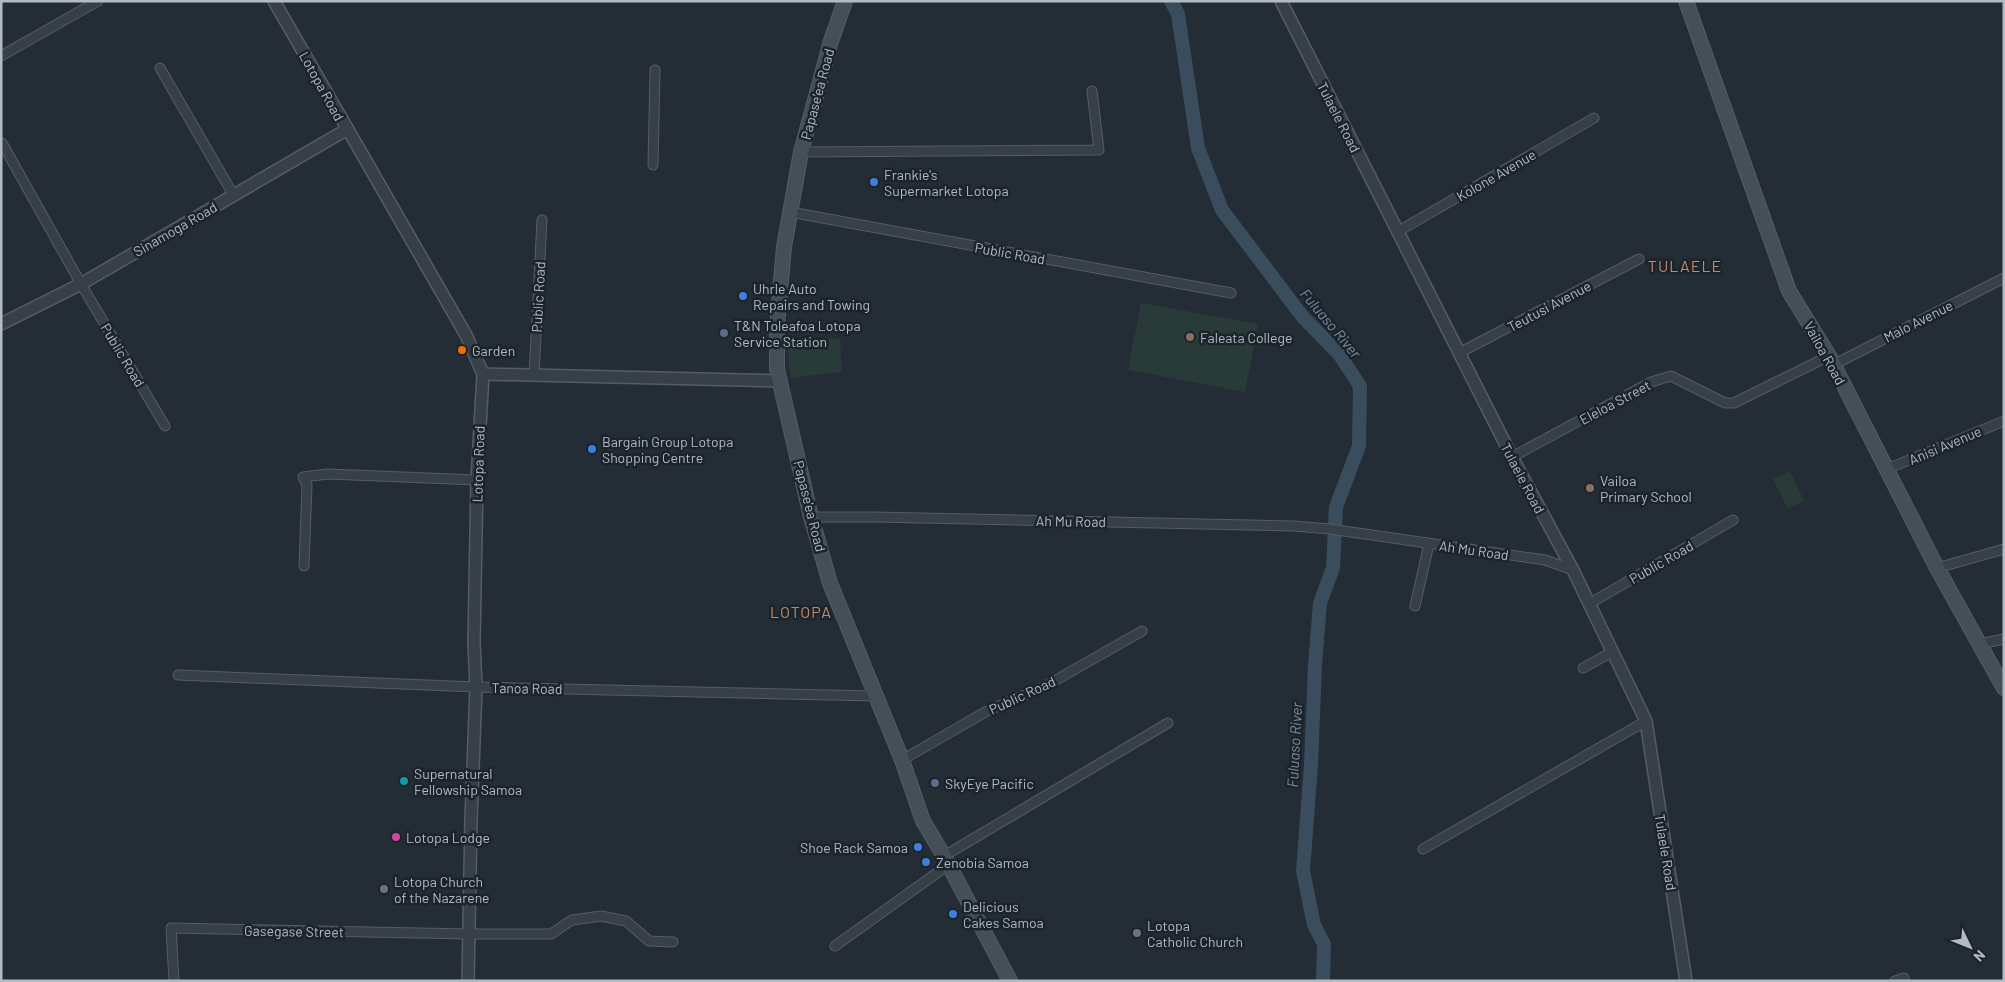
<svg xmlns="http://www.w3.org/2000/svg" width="2005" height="982" font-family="Barlow,sans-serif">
	<rect width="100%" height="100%" fill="#242d36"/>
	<path fill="#283b39" d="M1141 303 1258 324 1245 392 1128 370Z
		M840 338 842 372 790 378 787 342Z
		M1790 471 1804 501 1788 509 1773 479Z"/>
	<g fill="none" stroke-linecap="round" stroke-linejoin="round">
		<path stroke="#3a4d5d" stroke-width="14" d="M1171 1 1178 14 1198 148 1222 210 1302 316 1339 354 1360 386 1359 446 1336 507 1333 568 1320 603 1315 665 1311 765 1303 871 1314 925 1324 944 1323 981"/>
		<g stroke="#555d64" stroke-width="11">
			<path id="minor" d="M1 56 98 1
				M160 68 234 196
				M2 143 81 284 165 426
				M801 152 1099 150 1092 91
				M653 165 655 70
				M790 212 1231 293
				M1397 232 1594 118
				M1459 353 1639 259
				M1833 365 2004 278
				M534 375 542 220
				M1512 457 1651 382 1671 376 1725 403H1734L1829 356
				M1887 469 2004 421
				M811 517H873L1294 526 1330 529 1545 560 1573 570
				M304 566 307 485 303 477 328 474 477 480
				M1937 568 2004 549
				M1589 604 1733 520
				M1415 606 1429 544
				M1980 644 2004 639
				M1583 668 1612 652
				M178 675 476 687 875 696
				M902 760 987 711 1042 688 1142 631
				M1423 849 1646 721
				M944 856 1168 723
				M835 946 948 865
				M174 981 171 928 469 934H551L572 920 601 916 626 921 649 941 673 942
				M1895 981 1904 978"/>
		</g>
		<g stroke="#555d64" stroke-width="14">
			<path id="tertiary" d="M274 1 466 335 483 374 477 480 474 643 476 687 471 820 468 981
				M1281 1 1512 457 1573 570 1646 721 1686 981
				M1 324 81 284 346 130
				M483 374 780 381"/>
		</g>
		<g stroke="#555d64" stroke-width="16">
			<path id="secondary" d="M845 1 831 41 801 152 784 247 777 326V369L811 517 830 583 902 760 923 821 944 856 1010 981
				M1686 1 1789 291 1829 356 1937 568 2004 688"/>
		</g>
		<use href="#minor" stroke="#373f47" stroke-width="9"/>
		<use href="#tertiary" stroke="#373f47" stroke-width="11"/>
		<use href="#secondary" stroke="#454f59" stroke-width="14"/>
	</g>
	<g fill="#3f7fe0" stroke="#1c242b" stroke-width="2">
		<circle cx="874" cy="182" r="5"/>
		<circle cx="743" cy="296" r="5"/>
		<circle cx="592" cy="449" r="5"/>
		<circle cx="918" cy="847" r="5"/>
		<circle cx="926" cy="862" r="5"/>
		<circle cx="953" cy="914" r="5"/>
	</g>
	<g fill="#5c6f8a" stroke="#1c242b" stroke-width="2">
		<circle cx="724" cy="333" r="5"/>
		<circle cx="935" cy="783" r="5"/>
	</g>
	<g fill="#8d6e63" stroke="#1c242b" stroke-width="2">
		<circle cx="1190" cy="337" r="5"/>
		<circle cx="1590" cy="488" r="5"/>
	</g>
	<circle fill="#e8710a" stroke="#1c242b" stroke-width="2" cx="462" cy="350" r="5"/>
	<circle fill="#0f9aa8" stroke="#1c242b" stroke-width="2" cx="404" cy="781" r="5"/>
	<circle fill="#d1479c" stroke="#1c242b" stroke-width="2" cx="396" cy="837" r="5"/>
	<g fill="#6b7280" stroke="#1c242b" stroke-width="2">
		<circle cx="384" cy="889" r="5"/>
		<circle cx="1137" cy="933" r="5"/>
	</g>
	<g text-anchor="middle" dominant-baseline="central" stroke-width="5" stroke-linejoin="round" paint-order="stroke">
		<g font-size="14" fill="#b2bac3" stroke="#1c242b">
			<text transform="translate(322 86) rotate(61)">Lotopa Road</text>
			<text transform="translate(817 94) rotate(-75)">Papase'ea Road</text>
			<text transform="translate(1339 117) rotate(63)">Tulaele Road</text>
			<text transform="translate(1496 175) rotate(-30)">Kolone Avenue</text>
			<text transform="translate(175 229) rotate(-30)">Sinamoga Road</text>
			<text transform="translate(1010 253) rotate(10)">Public Road</text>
			<text transform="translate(538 297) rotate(-87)">Public Road</text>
			<text transform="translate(1549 306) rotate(-28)">Teutusi Avenue</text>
			<text transform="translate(1918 321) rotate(-27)">Malo Avenue</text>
			<text transform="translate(1825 353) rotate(61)">Vailoa Road</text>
			<text transform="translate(123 355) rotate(59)">Public Road</text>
			<text transform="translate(1615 402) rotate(-28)">Eleloa Street</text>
			<text transform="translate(1945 445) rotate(-23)">Anisi Avenue</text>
			<text transform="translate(478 464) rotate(-88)">Lotopa Road</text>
			<text transform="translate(1523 478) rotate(62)">Tulaele Road</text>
			<text transform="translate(810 506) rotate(76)">Papase'ea Road</text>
			<text transform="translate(1071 521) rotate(1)">Ah Mu Road</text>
			<text transform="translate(1474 550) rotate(8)">Ah Mu Road</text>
			<text transform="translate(1661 562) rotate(-30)">Public Road</text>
			<text transform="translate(527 688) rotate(1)">Tanoa Road</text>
			<text transform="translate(1022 695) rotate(-25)">Public Road</text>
			<text transform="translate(1666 852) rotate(81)">Tulaele Road</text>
			<text transform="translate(294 931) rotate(1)">Gasegase Street</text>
		</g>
		<g font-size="14" fill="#b2bac3" stroke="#1c242b" text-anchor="start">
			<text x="884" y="174">Frankie's<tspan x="884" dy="16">Supermarket Lotopa</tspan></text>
			<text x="753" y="288">Uhrle Auto<tspan x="753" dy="16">Repairs and Towing</tspan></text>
			<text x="734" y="325">T&amp;N Toleafoa Lotopa<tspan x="734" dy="16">Service Station</tspan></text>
			<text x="1200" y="337">Faleata College</text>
			<text x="472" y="350">Garden</text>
			<text x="602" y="441">Bargain Group Lotopa<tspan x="602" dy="16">Shopping Centre</tspan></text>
			<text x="1600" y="480">Vailoa<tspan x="1600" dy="16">Primary School</tspan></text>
			<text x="414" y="773">Supernatural<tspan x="414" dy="16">Fellowship Samoa</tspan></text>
			<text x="945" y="783">SkyEye Pacific</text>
			<text x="406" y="837">Lotopa Lodge</text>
			<text x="908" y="847" text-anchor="end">Shoe Rack Samoa</text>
			<text x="936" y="862">Zenobia Samoa</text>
			<text x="394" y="881">Lotopa Church<tspan x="394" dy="16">of the Nazarene</tspan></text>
			<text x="963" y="906">Delicious<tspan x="963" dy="16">Cakes Samoa</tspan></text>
			<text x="1147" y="925">Lotopa<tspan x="1147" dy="16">Catholic Church</tspan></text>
		</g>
		<g font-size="15" font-style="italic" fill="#758ea3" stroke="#1c242b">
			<text transform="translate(1331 323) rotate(50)">Fuluaso River</text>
			<text transform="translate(1294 745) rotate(-87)">Fuluaso River</text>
		</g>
		<g font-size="16" letter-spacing="1" fill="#c6886a" stroke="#1c242b">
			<text x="1685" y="265">TULAELE</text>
			<text x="801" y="611">LOTOPA</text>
		</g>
	</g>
	<rect width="2005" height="982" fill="none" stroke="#b2bac3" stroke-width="5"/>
	<g transform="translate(1970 947) rotate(133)" stroke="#1c242b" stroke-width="4" paint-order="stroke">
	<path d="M0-4L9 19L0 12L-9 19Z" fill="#b2bac3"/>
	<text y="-8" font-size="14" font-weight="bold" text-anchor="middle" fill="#b2bac3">N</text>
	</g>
</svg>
